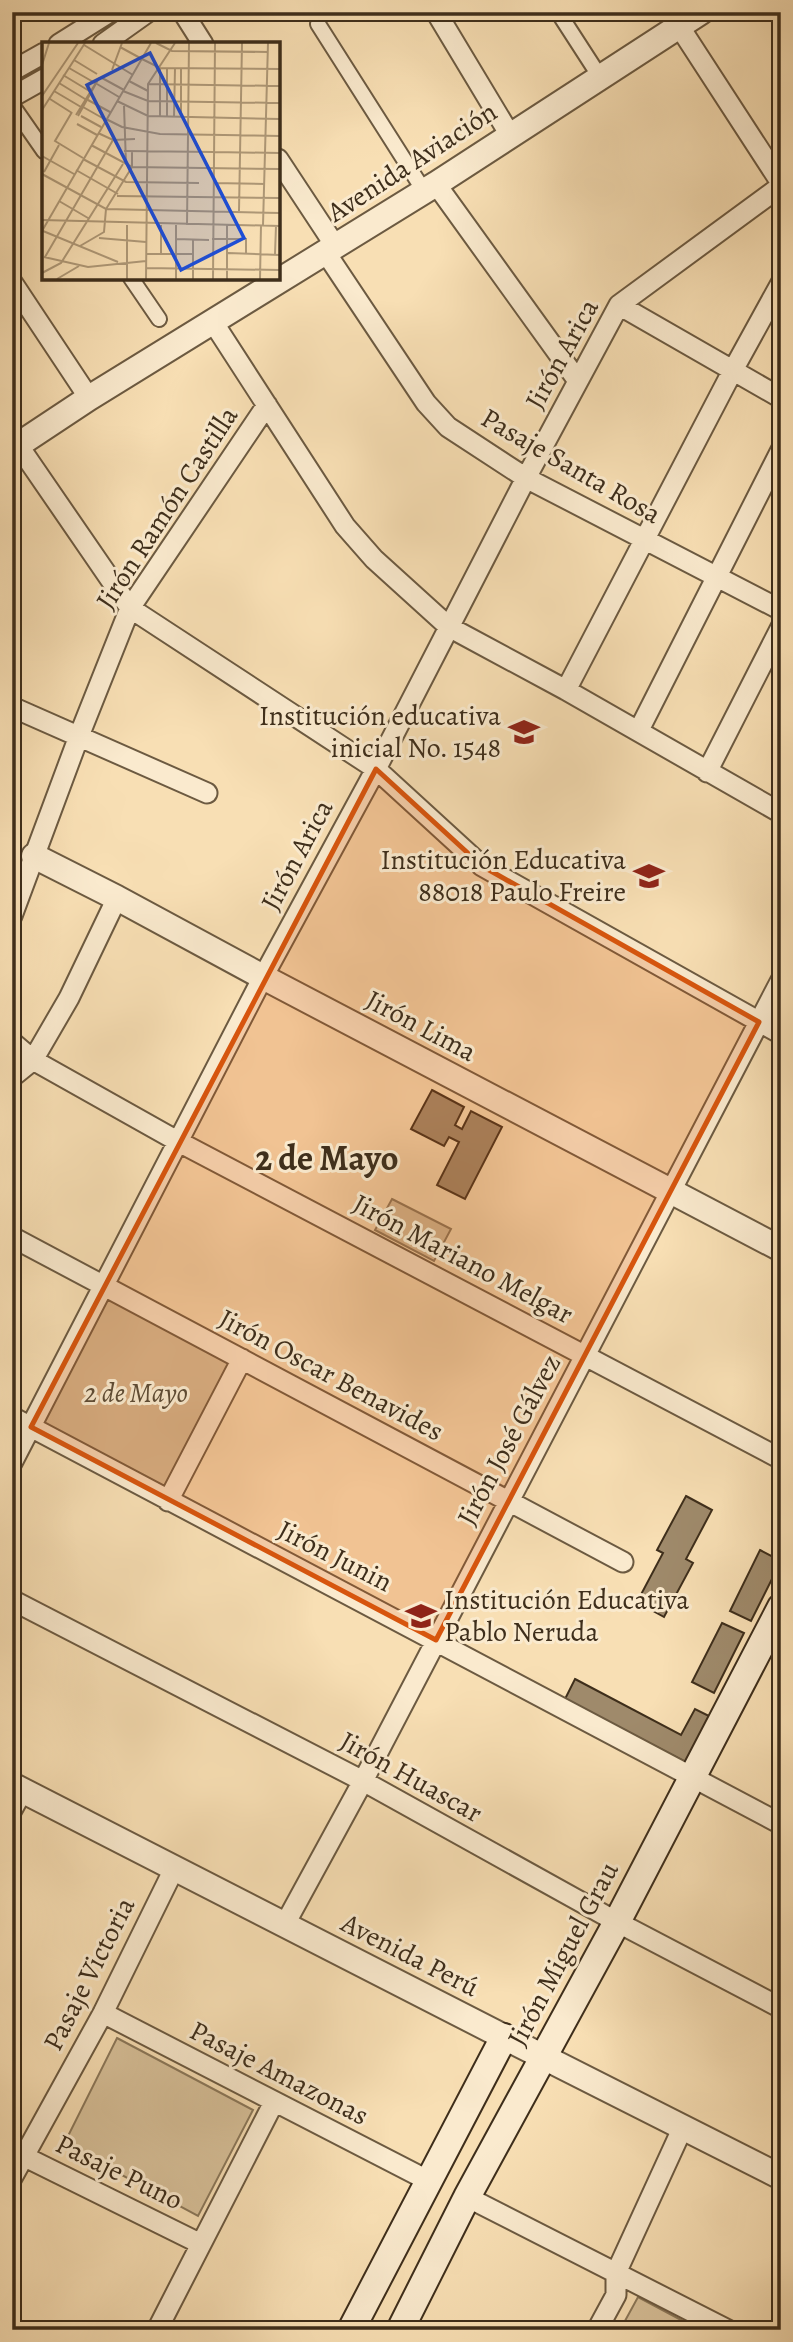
<svg xmlns="http://www.w3.org/2000/svg" width="793" height="2342" font-family="Alegreya,serif">
	<rect width="100%" height="100%" fill="#f8dfb4"/>
	<filter id="stains"><feTurbulence type="fractalNoise" baseFrequency=".00286" numOctaves="4"/><feColorMatrix values="0 0 0 0 .2 0 0 0 0 .09 0 0 0 0 .02 0 0 0 .5 -.17"/></filter>
	<radialGradient id="worn" r=".72"><stop offset=".6" stop-color="#630" stop-opacity="0"/><stop offset="1" stop-color="#630" stop-opacity=".3"/></radialGradient>
	<path fill="#d8c19a" stroke="#8b785a" stroke-width="2" d="M392 1199 451 1229 434 1261 375 1230Z
		M105 1290 239 1361 166 1494 34 1426Z
		M117 2038 253 2110 198 2216 64 2144Z
		M638 2297 700 2330H620Z"/>
	<path fill="#9f8a6b" stroke="#3e2e1b" stroke-width="2" d="M432 1090 464 1107 455 1125 462 1129 471 1111 502 1127 465 1199 437 1185 459 1142 449 1137 444 1146 411 1129Z
		M686 1496 712 1510 686 1559 693 1563 664 1617 637 1602 663 1553 657 1550Z
		M760 1550 781 1561 751 1621 730 1611Z
		M722 1623 744 1633 714 1693 692 1682Z
		M575 1679 681 1735 695 1709 713 1718 689 1764 565 1699Z"/>
	<g fill="none" stroke-linecap="round" stroke-linejoin="round">
		<g stroke="#6c5a41" stroke-width="18">
			<path id="pedestrian" d="M558 12 600 77
				M318 24 424 191
				M12 105 44 151
				M131 278 159 319"/>
		</g>
		<g stroke="#6c5a41" stroke-width="23">
			<path id="minor" d="M436 12 510 135
				M184 14 203 44
				M679 26 781 183
				M59 44 110 12
				M103 44 148 12
				M12 71 44 53
				M12 97 44 79
				M278 159 336 247
				M436 184 578 381
				M326 253 426 403 448 427 526 478 781 610
				M12 282 89 398
				M619 305 781 398
				M213 322 345 526 374 559 449 627 566 690 781 813
				M18 445 130 608 376 769 482 866 781 1034
				M566 690 732 372 781 283
				M12 707 207 793
				M639 730 781 450
				M707 772 781 627
				M12 916 79 736 130 608 267 405
				M12 1042 33 1060 179 1142 781 1459
				M12 1077 33 1060 69 998 117 898
				M12 1237 623 1562
				M12 1417 781 1824
				M12 1463 263 977 376 769 526 478 619 305 781 186
				M168 1501 242 1359
				M12 1600 363 1781 617 1922 781 2008
				M12 1810 23 1790
				M285 1924 363 1781 781 980
				M103 2013 429 2181
				M13 2151 201 2244
				M12 2178 103 2013 174 1869
				M467 2197 728 2330
				M157 2330 274 2102
				M597 2330 616 2295V2273L683 2127"/>
		</g>
		<g stroke="#6c5a41" stroke-width="28">
			<path id="tertiary" d="M12 449 89 398 436 184 701 12
				M34 856 117 898 263 977 781 1249
				M12 1785 504 2037 781 2177"/>
		</g>
		<g stroke="#3e2e1b" stroke-width="30">
			<path id="secondary" d="M351 2330 504 2037
				M400 2330 467 2197 617 1922 781 1607"/>
		</g>
		<use href="#pedestrian" stroke="#faeace" stroke-width="14"/>
		<use href="#minor" stroke="#faeace" stroke-width="19"/>
		<use href="#tertiary" stroke="#faeace" stroke-width="24"/>
		<use href="#secondary" stroke="#faeace" stroke-width="26"/>
	</g>
	<path fill="#d7550e" fill-opacity="0.2" stroke="#d7550e" stroke-width="5" stroke-linejoin="round" d="M376 769 482 866 759 1022 436 1640 31 1427Z"/>
	<defs>
		<g id="school-bare" transform="scale(2.415)"><path d="M0-5L7-2L0 1L-7-2ZM-4 1L0 2.5L4 1V4Q0 6-4 4Z" fill="#8f2418" stroke="#faeace" stroke-width="2.5" paint-order="stroke"/></g>
	</defs>
	<g fill-rule="evenodd">
		<use href="#school-bare" x="524" y="732"/>
		<use href="#school-bare" x="649" y="876"/>
		<use href="#school-bare" x="421" y="1616"/>
	</g>
	<g text-anchor="middle" dominant-baseline="central" stroke-width="6" stroke-linejoin="round" paint-order="stroke">
		<g font-size="28" fill="#3e2e1b" stroke="#faeace">
			<text transform="translate(412 162) rotate(-33)">Avenida Aviación</text>
			<text transform="translate(562 354) rotate(-61)">Jirón Arica</text>
			<text transform="translate(571 466) rotate(30)">Pasaje Santa Rosa</text>
			<text transform="translate(167 508) rotate(-57)">Jirón Ramón Castilla</text>
			<text transform="translate(297 855) rotate(-62)">Jirón Arica</text>
			<text transform="translate(421 1026) rotate(28)">Jirón Lima</text>
			<text transform="translate(463 1259) rotate(28)">Jirón Mariano Melgar</text>
			<text transform="translate(331 1375) rotate(28)">Jirón Oscar Benavides</text>
			<text transform="translate(509 1440) rotate(-62)">Jirón José Gálvez</text>
			<text transform="translate(335 1556) rotate(27)">Jirón Junin</text>
			<text transform="translate(411 1777) rotate(29)">Jirón Huascar</text>
			<text transform="translate(563 1954) rotate(-62)">Jirón Miguel Grau</text>
			<text transform="translate(410 1955) rotate(27)">Avenida Perú</text>
			<text transform="translate(89 1974) rotate(-63)">Pasaje Victoria</text>
			<text transform="translate(279 2073) rotate(27)">Pasaje Amazonas</text>
			<text transform="translate(119 2172) rotate(26)">Pasaje Puno</text>
		</g>
		<g font-size="28" fill="#3e2e1b" stroke="#faeace" text-anchor="end">
			<text x="501" y="716">Institución educativa<tspan x="501" dy="32">inicial No. 1548</tspan></text>
			<text x="626" y="860">Institución Educativa<tspan x="626" dy="32">88018 Paulo Freire</tspan></text>
			<text x="444" y="1600" text-anchor="start">Institución Educativa<tspan x="444" dy="32">Pablo Neruda</tspan></text>
		</g>
		<g font-size="28" font-style="italic" fill="#5d4b34" stroke="#faeace">
			<text x="136" y="1393">2 de Mayo</text>
		</g>
		<g font-size="35" font-weight="bold" fill="#3e2e1b" stroke="#faeace">
			<text x="327" y="1158">2 de Mayo</text>
		</g>
	</g>
	<g transform="translate(42 42)">
		<rect width="238" height="238" fill="#f8dfb4"/>
		<path fill="none" stroke="#ae9877" stroke-width="2" d="M114 1 130 9 226 10M42 3 91 33M78 5 100 17M100 17 118 26 238 27M32 18 55 32M0 23 7 1M27 26 53 41M70 28 80 1M21 33 49 50M60 36 82 48M87 39 106 49M17 41 43 57M55 42 77 55M106 42 238 44M12 49 39 65M81 49 106 59 238 61M0 54 36 1M8 57 30 71M46 58 68 70M75 59 106 74 238 77M82 64 84 122M41 65 64 78M0 68 43 1M30 70 13 99 41 116M34 73 57 36 36 74M39 74 59 85M118 74V26M125 75V26M132 75 133 26M139 75V26M64 77 80 85 118 92 238 94M35 82 55 93M56 91 71 98 93 97M49 103 90 125 238 127M82 109 172 110M172 110 238 111M0 114 32 132M41 117 84 140 157 141M34 128 76 152M2 130 17 103M0 132 64 167 238 171M171 141 223 142M75 154 238 156M17 159 46 176M197 169 200 1M0 178 238 184M85 183V237M119 183V212M145 183 147 1M185 183V237M221 183 226 1M0 189 109 1M1 189 76 220M57 196 104 200M134 197 167 198M170 197H204V212M151 198V237M38 204 62 190 64 167 90 125V109M186 211 238 213M104 212H151M233 212 234 184M2 215 46 225 104 219M3 215 71 98M104 226 238 228M0 231 19 221 81 122M15 237 37 224M104 237 106 42 133 1M134 237V183M171 237 173 1M218 237 219 183"/>
		<path fill="#1d4ed8" fill-opacity="0.15" stroke="#1d4ed8" stroke-width="3.5" d="M108 11 202 196 139 228 45 43Z"/>
		<rect width="238" height="238" fill="none" stroke="#3e2e1b" stroke-width="3.5"/>
	</g>
	<rect width="793" height="2342" fill="none" stroke="#f8dfb4" stroke-width="42"/>
	<rect x="14" y="14" width="765" height="2314" fill="none" stroke="#3e2e1b" stroke-width="3.5"/>
	<rect x="21" y="21" width="751" height="2300" fill="none" stroke="#3e2e1b" stroke-width="2"/>
	<rect width="100%" height="100%" filter="url(#stains)"/>
	<rect width="100%" height="100%" fill="url(#worn)"/>
</svg>
